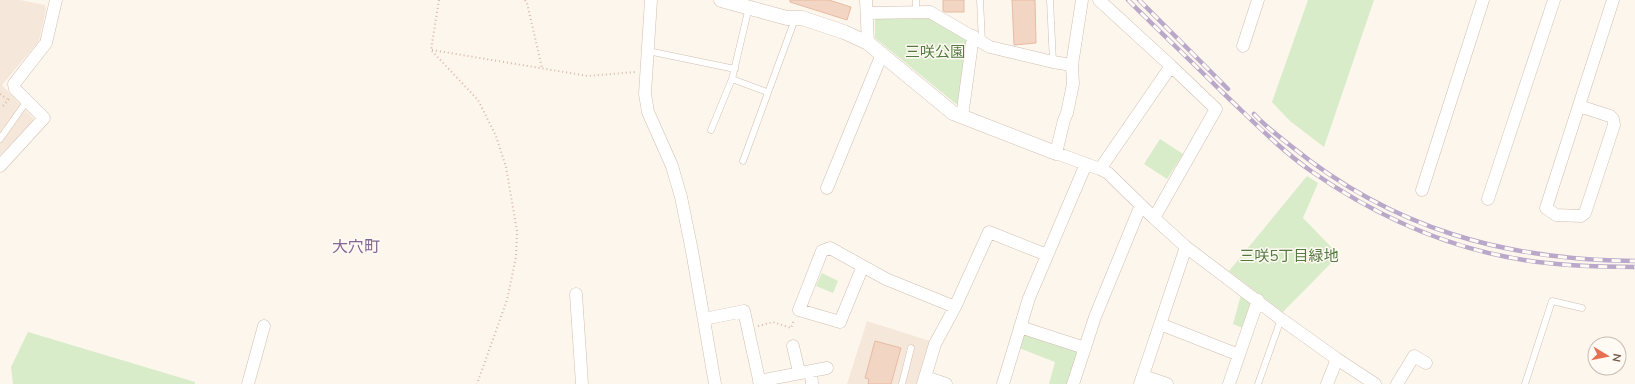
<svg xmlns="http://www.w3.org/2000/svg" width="1635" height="384" font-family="Mulish,'Noto Sans JP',sans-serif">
	<rect width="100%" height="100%" fill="#fdf6ec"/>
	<path fill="#f5e8da" d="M0 0H20L45 5 46 10 39 41 2 85 34 119 0 160Z
		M867 321 930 341 918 384H847Z"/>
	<path fill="#d8ecc9" d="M1308 0H1374L1324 147 1290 121 1272 102Z
		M927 15 969 38 960 102 956 104 875 38V20L879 18Z
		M1160 139 1183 154 1167 179 1144 164Z
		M1307 176 1318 183 1303 218 1339 255 1283 312 1229 271Z
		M822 273 838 281 833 293 816 286Z
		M1241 295 1250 301 1251 307 1245 329 1233 324Z
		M28 332 195 382V384H13L11 367Z
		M1027 333 1077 348 1079 353 1069 384H1049L1055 362 1019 348 1023 336Z"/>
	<path fill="#f3d5c3" stroke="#e6bba3" d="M790 0H829L851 7 847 20 790 2Z
		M943 0H964V12H945L943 11Z
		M1012 0H1035L1036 43 1014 45Z
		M875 341 901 348 891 384H868L869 379 865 378Z"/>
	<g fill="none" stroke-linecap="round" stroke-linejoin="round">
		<g stroke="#d1beb0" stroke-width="7">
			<path id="service" d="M916 0V12
				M980 0 982 42
				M1050 0 1053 62
				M648 51 735 69
				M732 79 767 92
				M711 130 732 79 749 7
				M0 139 27 101
				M743 161 795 19
				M902 384 911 348
				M1258 384 1281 319
				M1525 384 1552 301 1582 308"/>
		</g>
		<g stroke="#d1beb0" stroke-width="13">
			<path id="minor" d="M651 0 645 94 648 112 672 166 681 197 692 251 715 384
				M866 0 868 43
				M1082 0 1072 65 1073 84 1067 113 1064 120 1056 153 1100 169 1108 173 1154 218 1186 247 1281 319 1337 359 1375 384
				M1099 0 1171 66
				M867 13 930 12 990 47 1053 62 1072 65
				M1243 46 1258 0
				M1579 106 1610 116 1613 119 1614 125 1585 213 1581 216 1556 215 1546 208 1613 0
				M962 117 973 36
				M0 166 44 118 15 89 14 84 46 43 56 0
				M1100 169 1171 66 1216 109 1154 218
				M827 188 882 54
				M1422 190 1483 0
				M1488 199 1554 0
				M863 266 840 322 799 310 822 251 830 248 886 279 955 307
				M576 294 582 384
				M704 319 744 311 760 384
				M1160 324 1239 355
				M1020 327 1085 348
				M793 346 799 372
				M811 371 812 384
				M1143 376 1167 384
				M925 377 946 384
				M759 381 827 368
				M248 384 264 326
				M923 384 935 344 955 307 989 232 1047 255
				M1003 384 1029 298 1086 164
				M1073 384 1095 317 1141 205
				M1140 384 1186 247
				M1229 384 1258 300
				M1327 384 1337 359
				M1397 384 1414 356 1426 363"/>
		</g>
		<g stroke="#d1beb0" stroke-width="15">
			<path id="tertiary" d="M721 0 787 18H802L844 32 868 43 953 113 1056 153"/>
		</g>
		<path stroke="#d9b8a5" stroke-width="2" stroke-dasharray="1 3" stroke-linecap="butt" d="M439 0 431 50 478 100 496 136 506 167 517 231 516 257 507 300 477 384
			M525 0 527 3 542 68
			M432 50 588 76 636 72
			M0 94 7 99
			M3 106 9 99
			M758 326 773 322 791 328 794 320"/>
		<use href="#service" stroke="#fff" stroke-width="6"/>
		<use href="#minor" stroke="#fff" stroke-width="12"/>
		<use href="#tertiary" stroke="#fff" stroke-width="14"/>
		<g stroke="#b9a8c9" stroke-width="4.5">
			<path id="rail" d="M1128 0C1159 31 1190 60 1221 91 1250 118 1278 148 1311 171 1374 215 1447 248 1524 260 1561 266 1598 267 1635 267
				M1139 0 1228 89
				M1254 114C1265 126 1278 136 1291 146 1393 229 1505 260 1635 261"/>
		</g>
		<use href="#rail" stroke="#fffaf3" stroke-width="3" stroke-dasharray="9" stroke-linecap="butt"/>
	</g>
	<g text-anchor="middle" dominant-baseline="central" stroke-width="3" stroke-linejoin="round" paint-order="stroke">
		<g font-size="15" fill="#537a41" stroke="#fffaf3">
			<text x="935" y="51">三咲公園</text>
			<text x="1289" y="255">三咲5丁目緑地</text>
		</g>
		<g font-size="16" fill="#846695" stroke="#fffaf3">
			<text x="356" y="246">大穴町</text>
		</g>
	</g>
	<g transform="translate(1607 356) rotate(100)"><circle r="19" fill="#fffaf3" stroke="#cabbb1"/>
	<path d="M0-3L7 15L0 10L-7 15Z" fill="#e76f51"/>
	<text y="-6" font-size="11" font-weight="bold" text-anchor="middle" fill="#7a5c4d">N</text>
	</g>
</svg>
